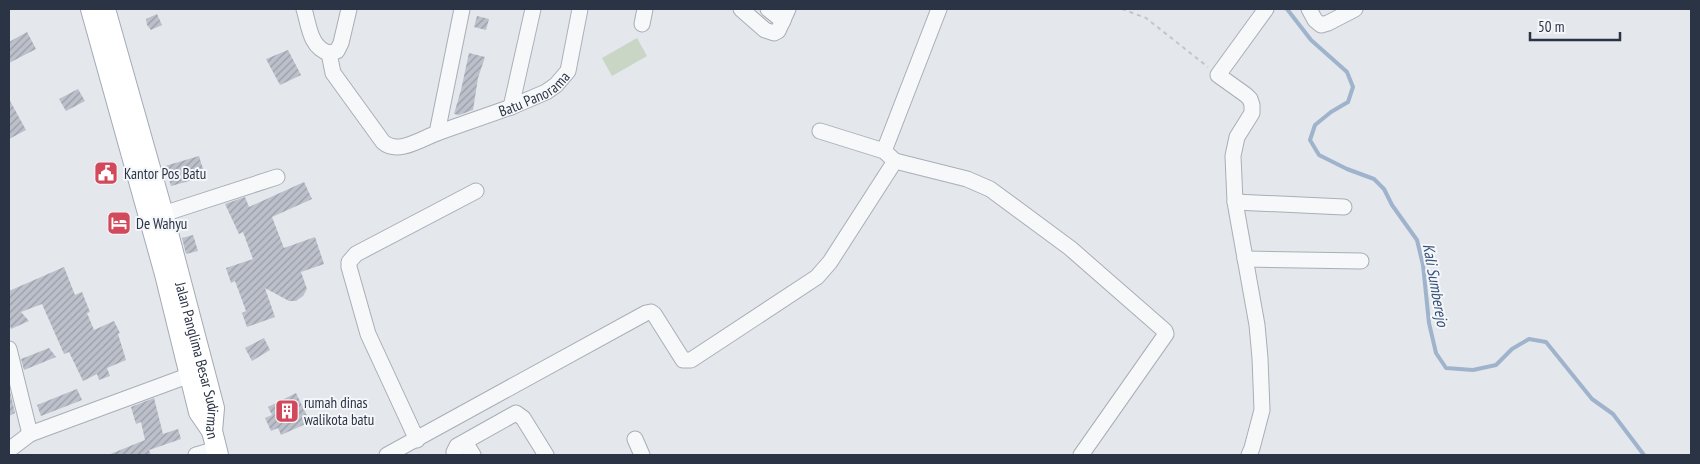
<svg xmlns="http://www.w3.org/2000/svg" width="1700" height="464" font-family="'PT Sans Narrow',sans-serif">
	<defs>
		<pattern id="building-hatch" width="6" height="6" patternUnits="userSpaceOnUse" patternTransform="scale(1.25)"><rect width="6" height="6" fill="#bbc0ca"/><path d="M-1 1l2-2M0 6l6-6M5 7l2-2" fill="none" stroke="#989da6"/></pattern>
	</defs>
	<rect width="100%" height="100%" fill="#e4e7ec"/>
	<path fill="#c9d6c5" d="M637 38 647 56 612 76 602 58Z"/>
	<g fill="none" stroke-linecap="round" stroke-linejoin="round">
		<path stroke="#9fb4cc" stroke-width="4" d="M1287 9 1311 40 1347 72 1353 87 1348 102 1331 112 1315 125 1310 140 1319 155 1347 169 1374 179 1384 189 1392 205 1417 240 1423 265 1429 323 1436 353 1446 368 1473 370 1496 365 1512 349 1529 339 1546 342 1592 399 1613 414 1644 455"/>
	</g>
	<path fill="url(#building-hatch)" d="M157 14 162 25 151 30 147 25 146 19Z
		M477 16 489 19 486 30 474 27Z
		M27 32 36 49 9 63V42Z
		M288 50 301 75 280 85 266 59Z
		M469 53 485 57 478 78 473 110 459 115 454 114 461 90Z
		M78 89 85 101 66 111 59 99Z
		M9 99 26 130 9 139Z
		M199 156 203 169 198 171 200 178 171 186 165 166Z
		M304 182 312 199 272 217 284 248 315 237 324 264 301 272 307 289 303 296 296 301H289L265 288 275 317 247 327 242 313 246 311 235 281 231 283 226 268 253 259 243 232 239 234 225 204 245 197 249 207Z
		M193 235 198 251 186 254 182 238Z
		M64 267 75 295 82 292 90 312 87 313 94 330 114 321 120 333 118 334 126 360 107 368 110 376 99 380 97 374 83 381 69 352 64 354 42 304 21 312 29 321 11 329 9 322V291Z
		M264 338 270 350 252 361 245 348Z
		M49 348 56 357 24 370 21 359Z
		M9 387 15 413 9 416Z
		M77 389 82 400 41 416 37 405Z
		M296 393 310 422 281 435 278 428 271 431 265 418 272 415 268 407Z
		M154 398 163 434 178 429 181 439 149 450 151 455H108L145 440 141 422 136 424 131 407Z"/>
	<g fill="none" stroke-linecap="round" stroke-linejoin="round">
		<g stroke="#a9aeb7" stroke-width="17">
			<g id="minor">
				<path d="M304 9C309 25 310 48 329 53L337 51 341 43 349 9"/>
				<path d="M741 9 765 30 774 33 778 31 788 9"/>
				<path d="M768 9 783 21"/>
				<path d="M1309 9 1315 20 1321 25 1328 23 1355 9"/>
				<path d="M642 24 645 9"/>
				<path d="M329 53 333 73 383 142C398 155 421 139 437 133L462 9"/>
				<path d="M511 107 533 9"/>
				<path d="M820 131 884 151 895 161 967 179 990 189 1070 248 1165 331 1166 334 1081 455"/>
				<path id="s1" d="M437 133 511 107 546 92 556 85 568 71 580 9"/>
				<path d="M884 151 939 9"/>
				<path d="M1235 202 1344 207"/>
				<path d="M163 214 277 177"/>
				<path d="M1245 259 1361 261"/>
				<path d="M9 349 30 434"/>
				<path d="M635 439 642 455"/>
				<path d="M417 440 368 334 349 267V262L356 254 476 191"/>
				<path d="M465 442 473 455"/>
				<path d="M9 450 30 434 190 375"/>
				<path d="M196 455 217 449"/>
				<path d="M387 455 646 313 651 312 654 314 683 360H691L817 277 830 262 895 161"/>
				<path d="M456 455 454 452 457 446 516 413 523 418 546 455"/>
				<path d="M1249 455 1252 448 1262 410 1260 358 1257 325 1235 202 1233 156 1237 137 1252 113V105L1250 99 1246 95 1218 75 1266 9"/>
			</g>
		</g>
		<g stroke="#a3abb8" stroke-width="22">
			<g id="major">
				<path d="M91 9 165 274 199 412 212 431"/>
				<path id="s2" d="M105 9 163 214 214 408 212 431 218 455"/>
			</g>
		</g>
		<path stroke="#c2c5cb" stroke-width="2" stroke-dasharray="4 4" stroke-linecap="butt" d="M1122 9 1146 18 1208 67"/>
		<use href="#minor" stroke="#f7f8fa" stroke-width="15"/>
		<use href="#major" stroke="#fff" stroke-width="20"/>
	</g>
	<defs>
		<g id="civic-square" transform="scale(1.25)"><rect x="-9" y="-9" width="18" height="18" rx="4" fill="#d1495b" stroke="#f4f6f9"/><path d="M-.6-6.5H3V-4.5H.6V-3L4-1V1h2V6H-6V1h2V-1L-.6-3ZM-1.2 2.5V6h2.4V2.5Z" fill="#fff"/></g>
		<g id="hotel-square" transform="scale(1.25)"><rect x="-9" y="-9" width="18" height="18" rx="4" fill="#d1495b" stroke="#f4f6f9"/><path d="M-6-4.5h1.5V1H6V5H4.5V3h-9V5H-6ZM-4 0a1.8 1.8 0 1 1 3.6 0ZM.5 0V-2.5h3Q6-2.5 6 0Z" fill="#fff"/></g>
		<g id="building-square" transform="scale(1.25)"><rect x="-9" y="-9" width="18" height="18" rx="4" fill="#d1495b" stroke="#f4f6f9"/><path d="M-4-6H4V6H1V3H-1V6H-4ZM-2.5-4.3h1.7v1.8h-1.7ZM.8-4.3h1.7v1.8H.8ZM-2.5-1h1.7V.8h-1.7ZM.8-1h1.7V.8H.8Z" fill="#fff"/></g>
	</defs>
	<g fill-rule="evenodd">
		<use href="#civic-square" x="106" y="173"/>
		<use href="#hotel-square" x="119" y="223"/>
		<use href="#building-square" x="287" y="411"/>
	</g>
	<g text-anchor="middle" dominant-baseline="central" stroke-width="4" stroke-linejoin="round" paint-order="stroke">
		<g font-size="15" fill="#2b3445" stroke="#f4f6f9">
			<text stroke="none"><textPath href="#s1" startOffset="105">Batu Panorama</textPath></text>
			<text stroke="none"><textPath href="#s2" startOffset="364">Jalan Panglima Besar Sudirman</textPath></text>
		</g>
		<g font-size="15" fill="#2b3445" stroke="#f4f6f9" text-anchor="start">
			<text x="124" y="173">Kantor Pos Batu</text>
			<text x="136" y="223">De Wahyu</text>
			<text x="304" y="402">rumah dinas<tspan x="304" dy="17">walikota batu</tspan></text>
		</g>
		<g font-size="16" font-style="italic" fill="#34527a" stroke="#f4f6f9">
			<text transform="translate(1436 285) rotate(80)">Kali Sumberejo</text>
		</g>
	</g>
	<rect width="1700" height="464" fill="none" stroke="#2b3445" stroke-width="20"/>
	<path d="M1530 32v8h90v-8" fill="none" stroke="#2b3445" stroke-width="2.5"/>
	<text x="1538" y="32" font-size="15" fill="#2b3445" stroke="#f4f6f9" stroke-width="4" paint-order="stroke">50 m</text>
</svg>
